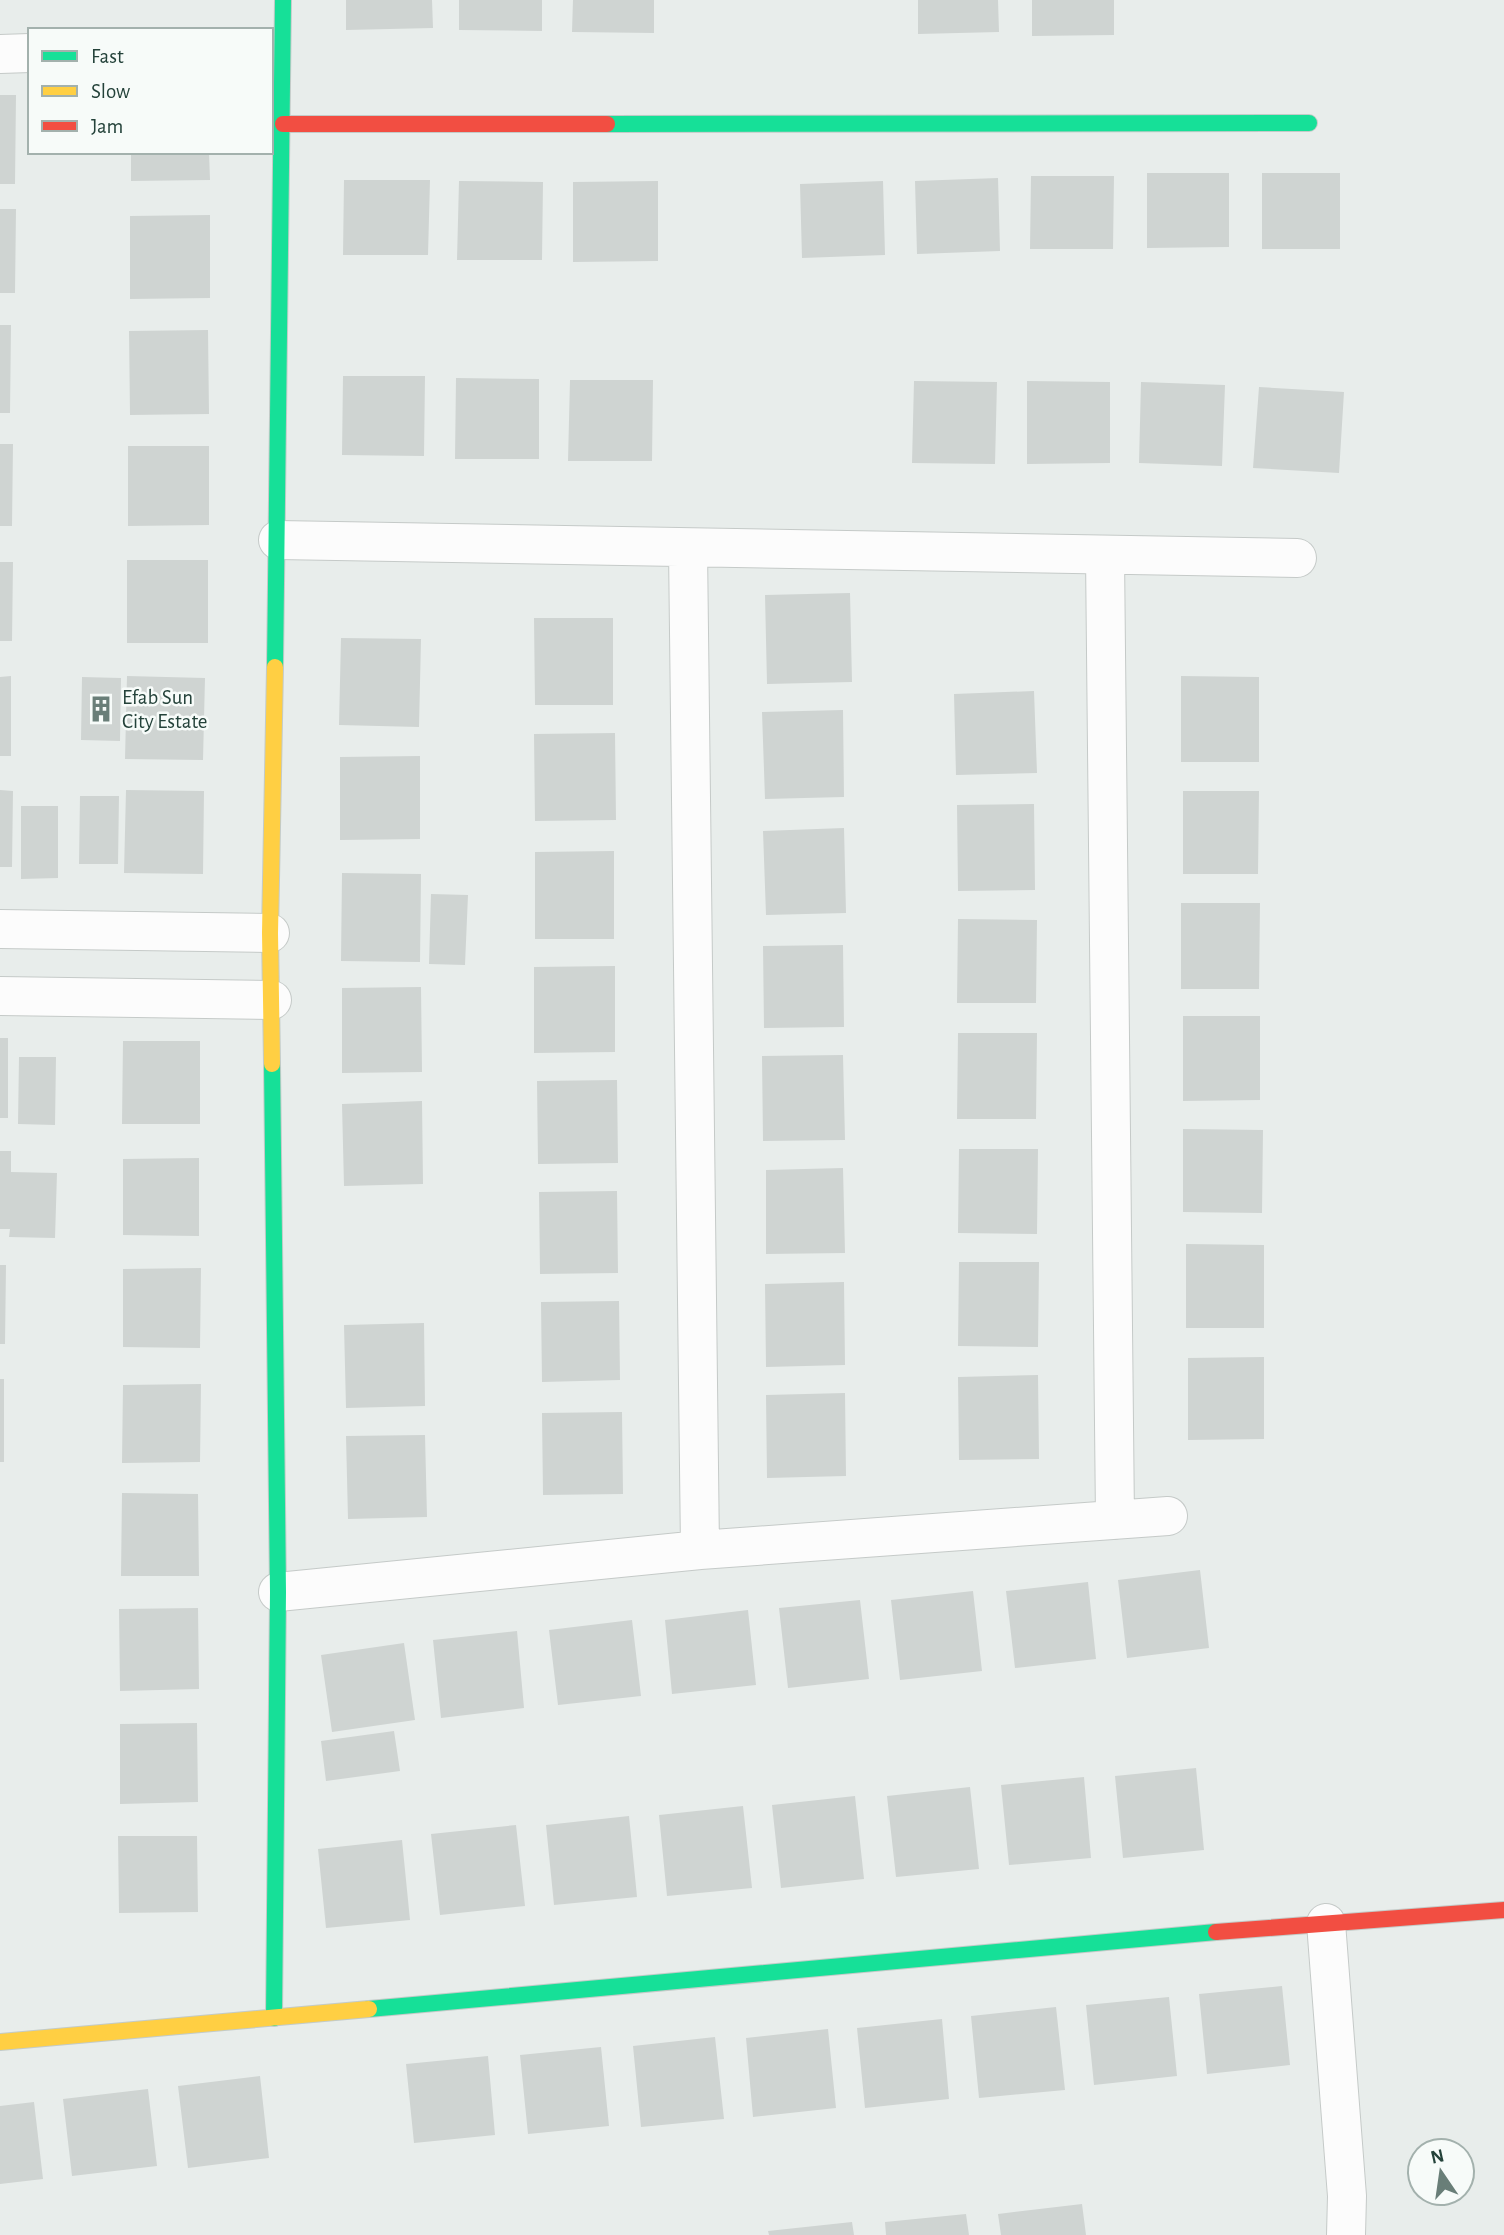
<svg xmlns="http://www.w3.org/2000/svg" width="1504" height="2235" font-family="'Alegreya Sans',sans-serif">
	<rect width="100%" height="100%" fill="#e8edeb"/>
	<path fill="#cfd4d2" d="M346 0H432L433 28 346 30Z
		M459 0H542V31L459 30Z
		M573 0H654V33L572 32Z
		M918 0H998L999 32 918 34Z
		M1032 0H1114V35L1032 36Z
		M0 95H16L15 184H0Z
		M131 152H209L210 180 131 181Z
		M1147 173H1229V247L1147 248Z
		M1262 173H1340V249H1262Z
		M1031 176H1114L1113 249H1030Z
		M998 178 1000 251 917 254 915 181Z
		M344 180H430L428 255H343Z
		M459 181 543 182 542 260H457Z
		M658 181V261L573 262V182Z
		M883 181 885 255 802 258 800 184Z
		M0 209H16L15 293H0Z
		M210 215V298L130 299V216Z
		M0 325H11L10 413H0Z
		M208 330 209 414 130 415 129 331Z
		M343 376H425L424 456 342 455Z
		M456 378 539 379V459H455Z
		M570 380H653L652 461H568Z
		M914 381 997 382 995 464 912 463Z
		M1027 381 1110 382V463L1027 464Z
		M1141 382 1225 385 1222 466 1139 463Z
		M1259 387 1344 392 1339 473 1253 468Z
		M0 444H13L12 526H0Z
		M128 446H209V525L128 526Z
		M127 560H208V643H127Z
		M0 562H13L12 641H0Z
		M850 593 852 682 767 684 765 595Z
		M534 618H613V705H535Z
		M341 638 421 639 419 727 339 725Z
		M11 676V756H0V677Z
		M127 676 205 678 203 760 125 759Z
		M1181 676 1259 677V762H1181Z
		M82 677 121 678 120 741 81 740Z
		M1034 691 1037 773 956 775 954 694Z
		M843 710 844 797 765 799 762 712Z
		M615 733 616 820 535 821 534 734Z
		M420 756V839L340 840V757Z
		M0 790 13 791 12 867H0Z
		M126 790 204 791 203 874 124 873Z
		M1183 791H1259L1258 874H1183Z
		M80 796H119L118 864H79Z
		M1034 804 1035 890 958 891 957 805Z
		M21 806H58V878L21 879Z
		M844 828 846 913 766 915 763 831Z
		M614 851V939H535V852Z
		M342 873 421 874 420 962 341 961Z
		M431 894 468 895 465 965 429 964Z
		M1181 903H1260L1259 989H1181Z
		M958 919 1037 920 1036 1003H957Z
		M843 945 844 1027 764 1028 763 946Z
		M615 966V1052L534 1053V967Z
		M421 987 422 1072 342 1073V988Z
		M1183 1016H1260V1100L1183 1101Z
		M958 1033H1037L1036 1119H957Z
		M0 1038H8V1118H0Z
		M123 1041H200V1124H122Z
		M843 1055 845 1140 763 1141 762 1056Z
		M19 1057H56L55 1125 18 1124Z
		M617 1080 618 1163 538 1164 537 1081Z
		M422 1101 423 1184 344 1186 342 1104Z
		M1183 1129 1263 1130 1262 1213 1183 1212Z
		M959 1149H1038L1037 1234 958 1233Z
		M0 1151H11V1172L57 1173 55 1238 9 1237 10 1229H0Z
		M199 1158V1236L123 1235V1159Z
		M843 1168 845 1253 766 1254V1170Z
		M617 1191 618 1273 540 1274 539 1192Z
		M1186 1244 1264 1245V1328H1186Z
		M959 1262H1039L1038 1347 958 1346Z
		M0 1265H6L5 1344H0Z
		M201 1268 200 1348 123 1347V1269Z
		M844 1282 845 1365 766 1367 765 1284Z
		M619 1301 620 1380 542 1382 541 1302Z
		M424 1323 425 1406 346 1408 344 1325Z
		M1264 1357V1439L1188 1440V1358Z
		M1038 1375 1039 1459 959 1460 958 1377Z
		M0 1379H4V1462H0Z
		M201 1384 200 1462 122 1463 123 1385Z
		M845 1393 846 1476 767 1478 766 1395Z
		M622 1412 623 1494 543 1495 542 1413Z
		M425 1435 427 1517 348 1519 346 1436Z
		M122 1493 198 1494 199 1576H121Z
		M1200 1570 1209 1648 1127 1658 1118 1580Z
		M1088 1582 1096 1659 1015 1668 1006 1591Z
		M973 1591 982 1671 900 1680 891 1600Z
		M860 1600 869 1679 788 1688 779 1608Z
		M198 1608 199 1689 120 1691 119 1609Z
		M748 1610 756 1685 672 1694 665 1620Z
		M632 1620 641 1696 558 1705 549 1630Z
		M517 1631 524 1708 441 1718 433 1640Z
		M404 1643 415 1720 332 1732 321 1655Z
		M197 1723 198 1802 120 1804V1724Z
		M394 1731 400 1771 326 1781 321 1741Z
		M1196 1768 1204 1850 1123 1858 1115 1776Z
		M1084 1777 1091 1858 1009 1865 1001 1785Z
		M970 1787 979 1869 896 1877 887 1796Z
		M855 1796 864 1879 781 1888 772 1805Z
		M743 1806 752 1888 667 1896 659 1815Z
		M629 1816 637 1897 554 1905 546 1825Z
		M516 1825 525 1906 440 1915 431 1834Z
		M118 1836H197L198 1912 119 1913Z
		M402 1840 410 1920 326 1928 318 1849Z
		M1282 1986 1290 2065 1207 2074 1199 1994Z
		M1169 1997 1177 2076 1094 2085 1086 2005Z
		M1056 2007 1065 2090 979 2098 971 2016Z
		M942 2019 949 2099 865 2108 857 2028Z
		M828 2029 836 2108 753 2117 746 2038Z
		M715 2037 724 2119 641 2127 633 2046Z
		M601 2047 609 2126 528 2134 520 2055Z
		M488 2056 495 2135 414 2143 406 2064Z
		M260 2076 269 2158 188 2168 178 2086Z
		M148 2089 157 2166 72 2176 63 2099Z
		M34 2102 43 2179 0 2184V2106Z
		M1082 2204 1086 2235H1001L998 2214Z
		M966 2214 969 2235H886L885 2222Z
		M852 2222 854 2235H769L768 2231Z"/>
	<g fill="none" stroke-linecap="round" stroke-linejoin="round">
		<g stroke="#c5cac8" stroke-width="40">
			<path id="street" d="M0 54 30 53
				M278 540 1297 558
				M688 548 700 1550
				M1105 555 1115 1520
				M0 929 270 933
				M0 996 272 1000
				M278 1592 700 1550 1168 1516
				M1326 1923 1347 2196 1346 2235"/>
		</g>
		<g stroke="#c3cbc8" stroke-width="18">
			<path id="fast" d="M607 124 1309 123
				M275 667 283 0
				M272 1064 278 1592 274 2018
				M369 2009 1216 1932"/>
		</g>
		<g stroke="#c3cbc8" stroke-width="18">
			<path id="slow" d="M272 1064 270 933 275 667
				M0 2042 369 2009"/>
		</g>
		<g stroke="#c3cbc8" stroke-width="18">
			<path id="jam" d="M283 124H607
				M1216 1932 1504 1910"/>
		</g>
		<use href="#street" stroke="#fcfcfc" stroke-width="38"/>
		<use href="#fast" stroke="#16e098" stroke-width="16"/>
		<use href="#slow" stroke="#ffcf43" stroke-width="16"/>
		<use href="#jam" stroke="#f24e42" stroke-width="16"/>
	</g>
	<defs>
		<g id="building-bare" transform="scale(2.1)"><path d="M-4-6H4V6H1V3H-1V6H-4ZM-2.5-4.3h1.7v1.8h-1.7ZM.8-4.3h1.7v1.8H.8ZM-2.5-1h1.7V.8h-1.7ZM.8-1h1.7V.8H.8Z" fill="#697e78" stroke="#f7fbf9" stroke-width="2.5" paint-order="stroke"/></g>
	</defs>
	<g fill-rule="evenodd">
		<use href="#building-bare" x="101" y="709"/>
	</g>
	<g text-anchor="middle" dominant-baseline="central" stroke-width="5" stroke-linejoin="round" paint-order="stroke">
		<g font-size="21" fill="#24423a" stroke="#f7fbf9" text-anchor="start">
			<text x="122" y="697">Efab Sun<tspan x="122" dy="24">City Estate</tspan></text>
		</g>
	</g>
	<rect x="28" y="28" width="245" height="126" fill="#f7fbf9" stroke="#a3b1ad" stroke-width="2"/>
	<rect x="42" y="51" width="35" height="10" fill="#16e098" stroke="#a3b1ad" stroke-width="2"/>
	<text x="91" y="63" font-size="21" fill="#24423a">Fast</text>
	<rect x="42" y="86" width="35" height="10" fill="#ffcf43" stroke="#a3b1ad" stroke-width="2"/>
	<text x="91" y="98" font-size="21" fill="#24423a">Slow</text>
	<rect x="42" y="121" width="35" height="10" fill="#f24e42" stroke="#a3b1ad" stroke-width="2"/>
	<text x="91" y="133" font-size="21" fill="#24423a">Jam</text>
	<g transform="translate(1441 2172) rotate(347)"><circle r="33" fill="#f7fbf9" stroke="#a3b1ad" stroke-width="2"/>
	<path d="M0-5L12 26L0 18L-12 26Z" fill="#697e78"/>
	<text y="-10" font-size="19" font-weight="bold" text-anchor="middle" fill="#24423a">N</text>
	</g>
</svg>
